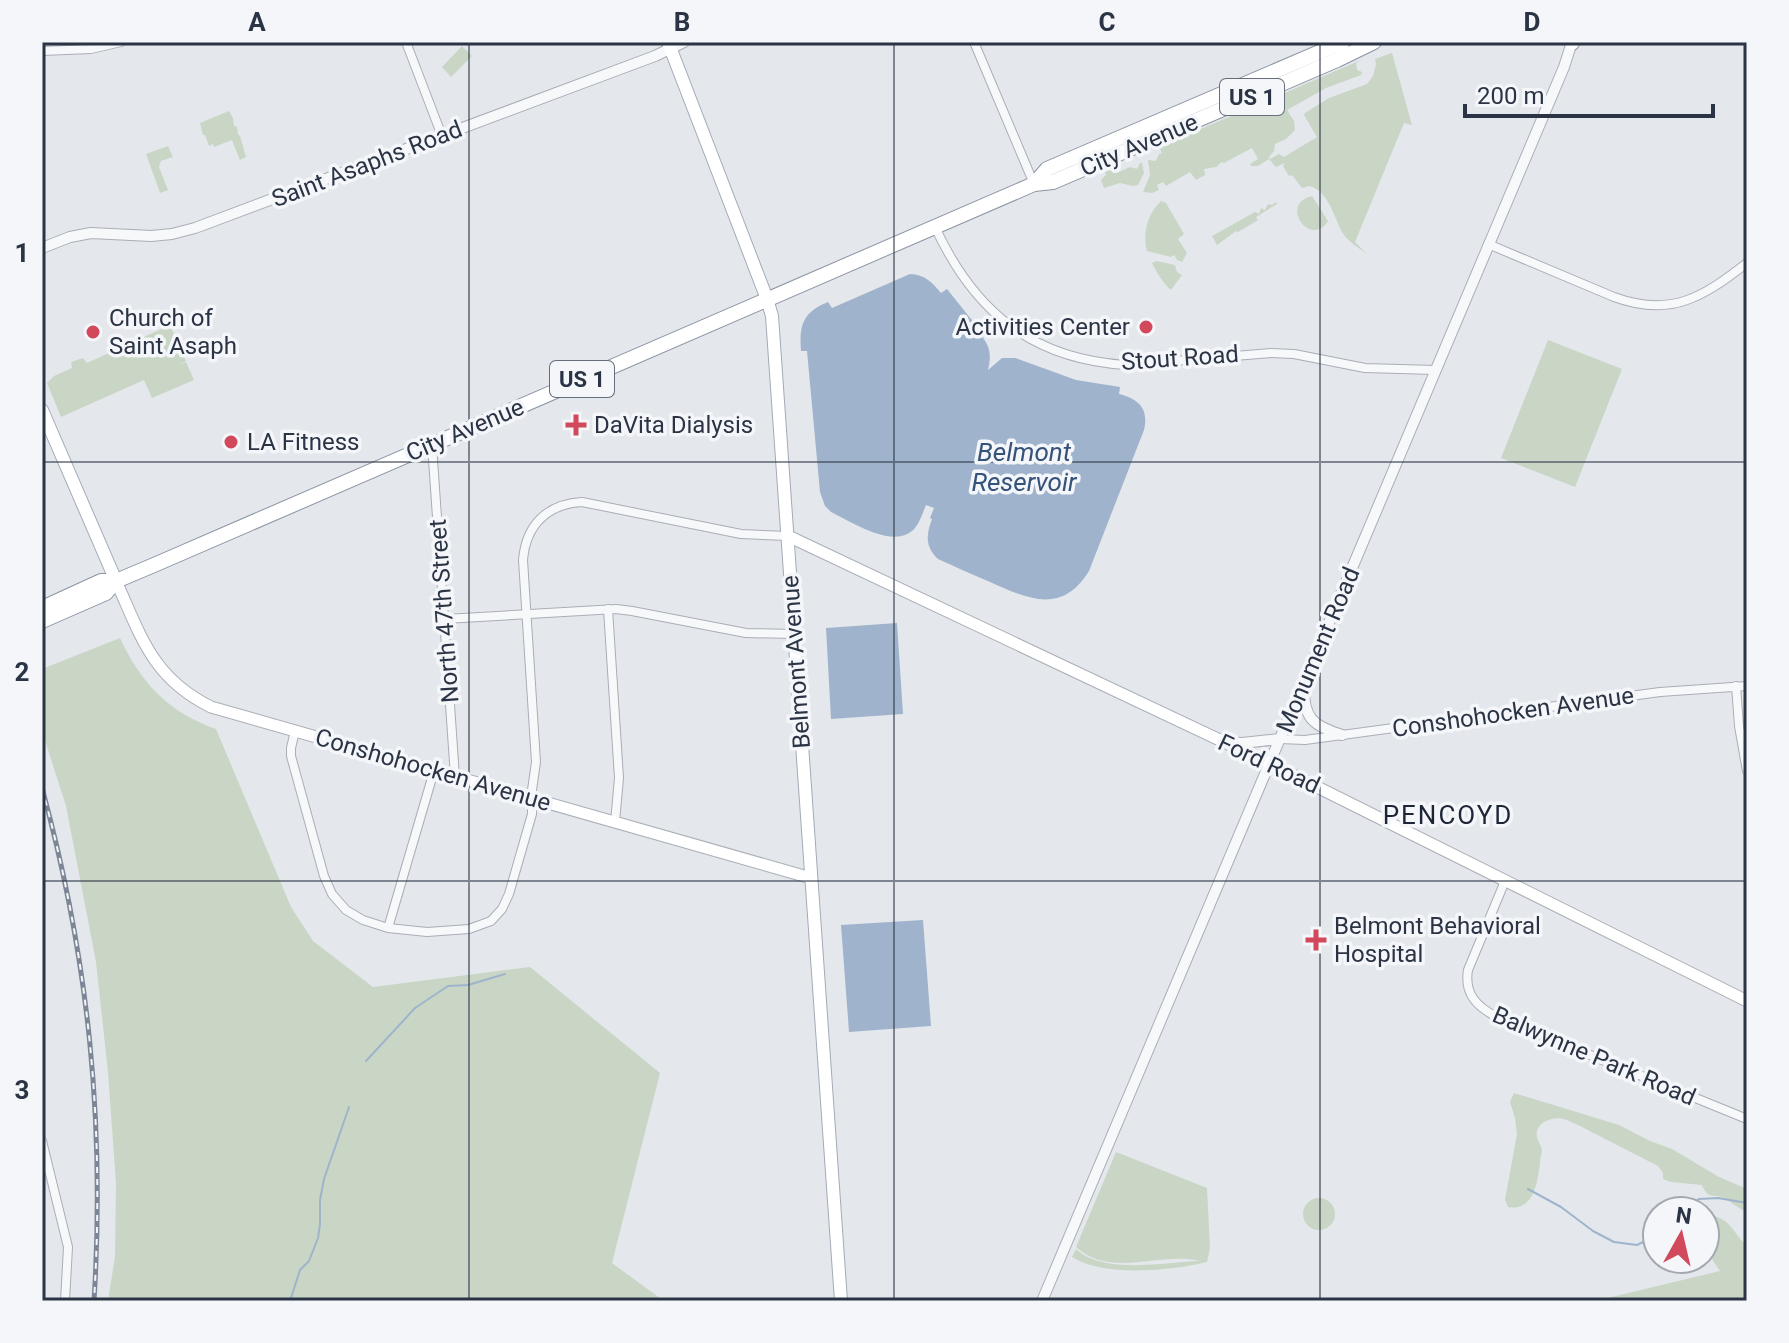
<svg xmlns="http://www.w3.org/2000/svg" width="1789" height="1343" font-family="Roboto,sans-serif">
	<rect width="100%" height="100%" fill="#e4e7ec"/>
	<path fill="#c9d6c5" d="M462 46 472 56 451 77 442 67Z
		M1392 53 1412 125 1404 123 1355 242 1367 254C1359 248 1347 241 1342 232 1334 217 1328 190 1309 186L1302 188 1292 175 1289 176 1283 166 1285 163 1276 167 1269 159 1258 166H1251L1250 164 1258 159 1252 148 1224 163 1222 162 1216 167 1204 169 1205 175 1196 180 1190 172 1166 186 1163 182 1157 185 1159 190 1152 193 1143 192 1150 175 1148 160 1156 161 1159 154 1162 153 1159 147 1361 60 1356 63 1357 70 1362 72 1361 75 1326 88 1287 110 1294 121 1295 130 1286 139 1275 144 1274 151 1269 157 1270 159 1279 154 1284 157 1317 137 1304 115 1305 113 1329 98 1367 84 1373 76 1376 64 1375 59Z
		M229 111 233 118 234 126 237 127 238 134 240 136 246 157 240 160 232 140 214 147 213 144 209 146 205 135H203L200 123Z
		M168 146 173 157 161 161 159 167 168 190 160 193 146 154Z
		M1140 163H1142L1144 173 1138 185 1133 186 1120 183 1104 188 1101 180 1106 175 1105 172 1110 170 1117 173 1130 167 1137 169Z
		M1312 196 1328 221C1311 249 1278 204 1312 196Z
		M1161 201 1166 203 1184 234 1178 239 1187 253 1182 262 1177 260 1174 255 1171 257 1147 251C1142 233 1148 213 1161 201Z
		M1276 202 1277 204 1256 217 1258 220 1238 232 1236 231 1217 245 1212 236 1255 212 1259 214 1261 208 1265 210 1268 204 1272 205Z
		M1156 261 1175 265 1177 272 1182 275 1171 290C1162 282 1157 273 1152 263Z
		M170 325 186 361 179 365 186 362 194 380 152 398 144 380 61 417 47 383 54 376 72 368 71 362 83 358 87 363Z
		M1548 340 1622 369 1575 487 1501 458Z
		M120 638C141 683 168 712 216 729L291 907 313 941 373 987 530 967 660 1073 612 1263 664 1301H108L115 1256 116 1184 108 1072 96 962 66 806 42 731V669Z
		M1514 1093 1619 1125 1650 1141 1672 1149 1719 1177 1747 1189V1212C1736 1208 1731 1201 1724 1198 1712 1193 1709 1201 1702 1185L1671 1182 1663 1179V1173L1658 1166 1576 1124C1572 1123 1568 1120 1564 1119 1553 1116 1534 1123 1537 1137 1538 1142 1541 1145 1542 1149 1542 1153 1540 1158 1540 1162 1538 1181 1534 1212 1508 1207L1505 1200 1517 1134 1515 1118 1510 1102Z
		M1116 1152 1207 1188 1210 1248 1207 1262C1176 1270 1104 1278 1072 1257L1076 1249C1104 1275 1165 1262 1200 1261 1161 1251 1111 1279 1076 1247Z
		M1303 1214a16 16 0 1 1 32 0a16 16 0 1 1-32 0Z
		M1708 1214C1733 1220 1731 1231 1747 1246V1301H1595L1720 1271 1710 1256 1707 1245 1709 1239 1705 1231V1217Z"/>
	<path fill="#9fb4cc" d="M910 274C925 275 931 281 941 293L947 289 971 319 986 333 983 338C991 348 991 358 988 370L1002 358H1015L1076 380 1120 387 1119 394C1139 399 1149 409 1144 430L1089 571C1062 615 1028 599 990 582 973 575 956 567 938 559 925 547 926 535 932 519L930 518 934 508 926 505C923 512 920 522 915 528 895 551 852 522 831 512L825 506 820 492 807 351H801C799 325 803 312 828 302L832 308Z
		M897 623 903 714 831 719 826 628Z
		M923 920 931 1026 849 1032 841 925Z"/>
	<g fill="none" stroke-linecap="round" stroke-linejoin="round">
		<path stroke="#9fb4cc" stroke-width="2" d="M366 1061 415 1008 448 986 468 985 505 974
			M1528 1189 1561 1207 1593 1231 1614 1242 1637 1245 1645 1241 1657 1229
			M1680 1211 1699 1199 1718 1198 1747 1203
			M290 1301 300 1270 309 1261 318 1238 320 1224V1200L324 1179 349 1107"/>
		<g stroke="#a9aeb7" stroke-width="10">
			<path id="minor" d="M406 42 442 136
				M974 42 1034 184
				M42 51 91 49 121 42
				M935 227C974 311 1031 359 1126 365L1271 353 1294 354 1365 368 1435 370
				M1488 244 1614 297C1671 318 1703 297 1747 263
				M432 445 455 777
				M608 609 619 778 615 822
				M445 619 616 609 632 611 746 633 794 634
				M1736 686 1739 726 1747 771
				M295 731 291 748V756L324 876 332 894 346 910 363 920 388 928 427 932 469 929 491 921 502 909 509 894 532 814V790L536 762 523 560C526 525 547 504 582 502L741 534 788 536
				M1280 739 1305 740 1660 692 1747 686
				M1505 881 1468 970C1464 994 1477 1007 1497 1017L1747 1119
				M388 928 434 771
				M42 1141 68 1247 65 1301"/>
		</g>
		<g stroke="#a9aeb7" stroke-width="12">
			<path id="tertiary" d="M42 248 70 237 91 233 151 236 172 234 195 228 655 56 684 42
				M1304 686C1303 718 1313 726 1342 735
				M1227 742 1242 743 1280 739
				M1042 1301 1564 67 1572 42"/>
		</g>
		<g stroke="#a9aeb7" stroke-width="13">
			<path id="secondary" d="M788 536 1279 768 1747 1001
				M116 581C141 636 152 678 211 707L811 878"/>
		</g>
		<g stroke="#a3abb8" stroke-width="14">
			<path id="primary" d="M668 42 767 299 772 316 841 1301
				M42 410 116 581"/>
		</g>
		<g stroke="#8b94a3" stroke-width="16">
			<path id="trunk" d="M1572 43V42
				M1034 184 1047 169 1343 42
				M42 608 101 581H116L154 565 1034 184 1053 182 1337 60 1374 42
				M42 621 106 593 116 581"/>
		</g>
		<use href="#minor" stroke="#f7f8fa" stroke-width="8"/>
		<use href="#tertiary" stroke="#f7f8fa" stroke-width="10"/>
		<use href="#secondary" stroke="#fff" stroke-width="11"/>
		<use href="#primary" stroke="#fff" stroke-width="12"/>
		<use href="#trunk" stroke="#fff" stroke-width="14"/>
		<g stroke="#7d8696" stroke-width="5">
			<path id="rail" d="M42 788C89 960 105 1123 94 1301"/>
		</g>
		<use href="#rail" stroke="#f4f6f9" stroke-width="2" stroke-dasharray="6" stroke-linecap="butt"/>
	</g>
	<path fill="none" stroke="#2b3445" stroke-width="2" stroke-opacity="0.55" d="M469 42V1301M894 42V1301M1320 42V1301M42 462H1747M42 881H1747"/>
	<g fill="#d1495b" stroke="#f4f6f9" stroke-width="3">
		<circle cx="1146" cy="327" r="8"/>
		<circle cx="93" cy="332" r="8"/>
		<path d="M572 413h8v8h8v8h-8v8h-8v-8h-8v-8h8z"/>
		<circle cx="231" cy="442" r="8"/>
		<path d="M1312 928h8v8h8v8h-8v8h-8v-8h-8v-8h8z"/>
	</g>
	<g text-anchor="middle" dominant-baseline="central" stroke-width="7" stroke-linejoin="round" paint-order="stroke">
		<g fill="#f4f6f9" stroke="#676e7b" stroke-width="2">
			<rect x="1220" y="79" width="64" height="36" rx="6"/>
			<rect x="550" y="361" width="64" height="36" rx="6"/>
		</g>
		<g font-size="22" font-weight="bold" fill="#2b3445">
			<text x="1252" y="97">US 1</text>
			<text x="582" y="379">US 1</text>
		</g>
		<g font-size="24" fill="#2b3445" stroke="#f4f6f9">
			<text transform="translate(1139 145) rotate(-23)">City Avenue</text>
			<text transform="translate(367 164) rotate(-21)">Saint Asaphs Road</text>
			<text transform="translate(1180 358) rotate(-4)">Stout Road</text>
			<text transform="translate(465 430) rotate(-23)">City Avenue</text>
			<text transform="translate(444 611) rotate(-94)">North 47th Street</text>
			<text transform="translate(1318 650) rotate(-67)">Monument Road</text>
			<text transform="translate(796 662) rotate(-94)">Belmont Avenue</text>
			<text transform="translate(1513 712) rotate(-8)">Conshohocken Avenue</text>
			<text transform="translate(1269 764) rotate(25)">Ford Road</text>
			<text transform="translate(433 770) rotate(16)">Conshohocken Avenue</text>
			<text transform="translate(1594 1056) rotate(23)">Balwynne Park Road</text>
		</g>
		<g font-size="24" fill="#2b3445" stroke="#f4f6f9" text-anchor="start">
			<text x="109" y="318">Church of<tspan x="109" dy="28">Saint Asaph</tspan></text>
			<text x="1130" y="327" text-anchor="end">Activities Center</text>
			<text x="594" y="425">DaVita Dialysis</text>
			<text x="247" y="442">LA Fitness</text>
			<text x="1334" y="926">Belmont Behavioral<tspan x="1334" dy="28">Hospital</tspan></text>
		</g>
		<g font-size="26" font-style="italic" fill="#34527a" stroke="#f4f6f9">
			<text x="1024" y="452">Belmont<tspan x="1024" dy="30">Reservoir</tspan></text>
		</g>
		<g font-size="26" letter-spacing="2" fill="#1d2536" stroke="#f4f6f9">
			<text x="1448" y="815">PENCOYD</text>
		</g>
	</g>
	<rect width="1789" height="1343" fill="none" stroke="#f4f6f9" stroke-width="88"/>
	<g transform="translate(1681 1235) rotate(8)"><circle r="38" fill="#f4f6f9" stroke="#a4a8b1" stroke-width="2"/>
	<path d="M0-6L14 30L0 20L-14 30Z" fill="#d1495b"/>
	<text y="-12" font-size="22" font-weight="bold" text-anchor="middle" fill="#2b3445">N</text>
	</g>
	<path d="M1465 104v12h248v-12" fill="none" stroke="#2b3445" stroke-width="4"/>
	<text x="1477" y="104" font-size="24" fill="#2b3445" stroke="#f4f6f9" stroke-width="6" paint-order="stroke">200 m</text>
	<rect x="44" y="44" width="1701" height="1255" fill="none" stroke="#2b3445" stroke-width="3"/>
	<g font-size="26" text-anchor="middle" font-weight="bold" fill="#2b3445">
		<text x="257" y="31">A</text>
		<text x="682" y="31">B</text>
		<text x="1107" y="31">C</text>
		<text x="1532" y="31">D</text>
		<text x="22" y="262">1</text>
		<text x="22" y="681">2</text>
		<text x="22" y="1099">3</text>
	</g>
</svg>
